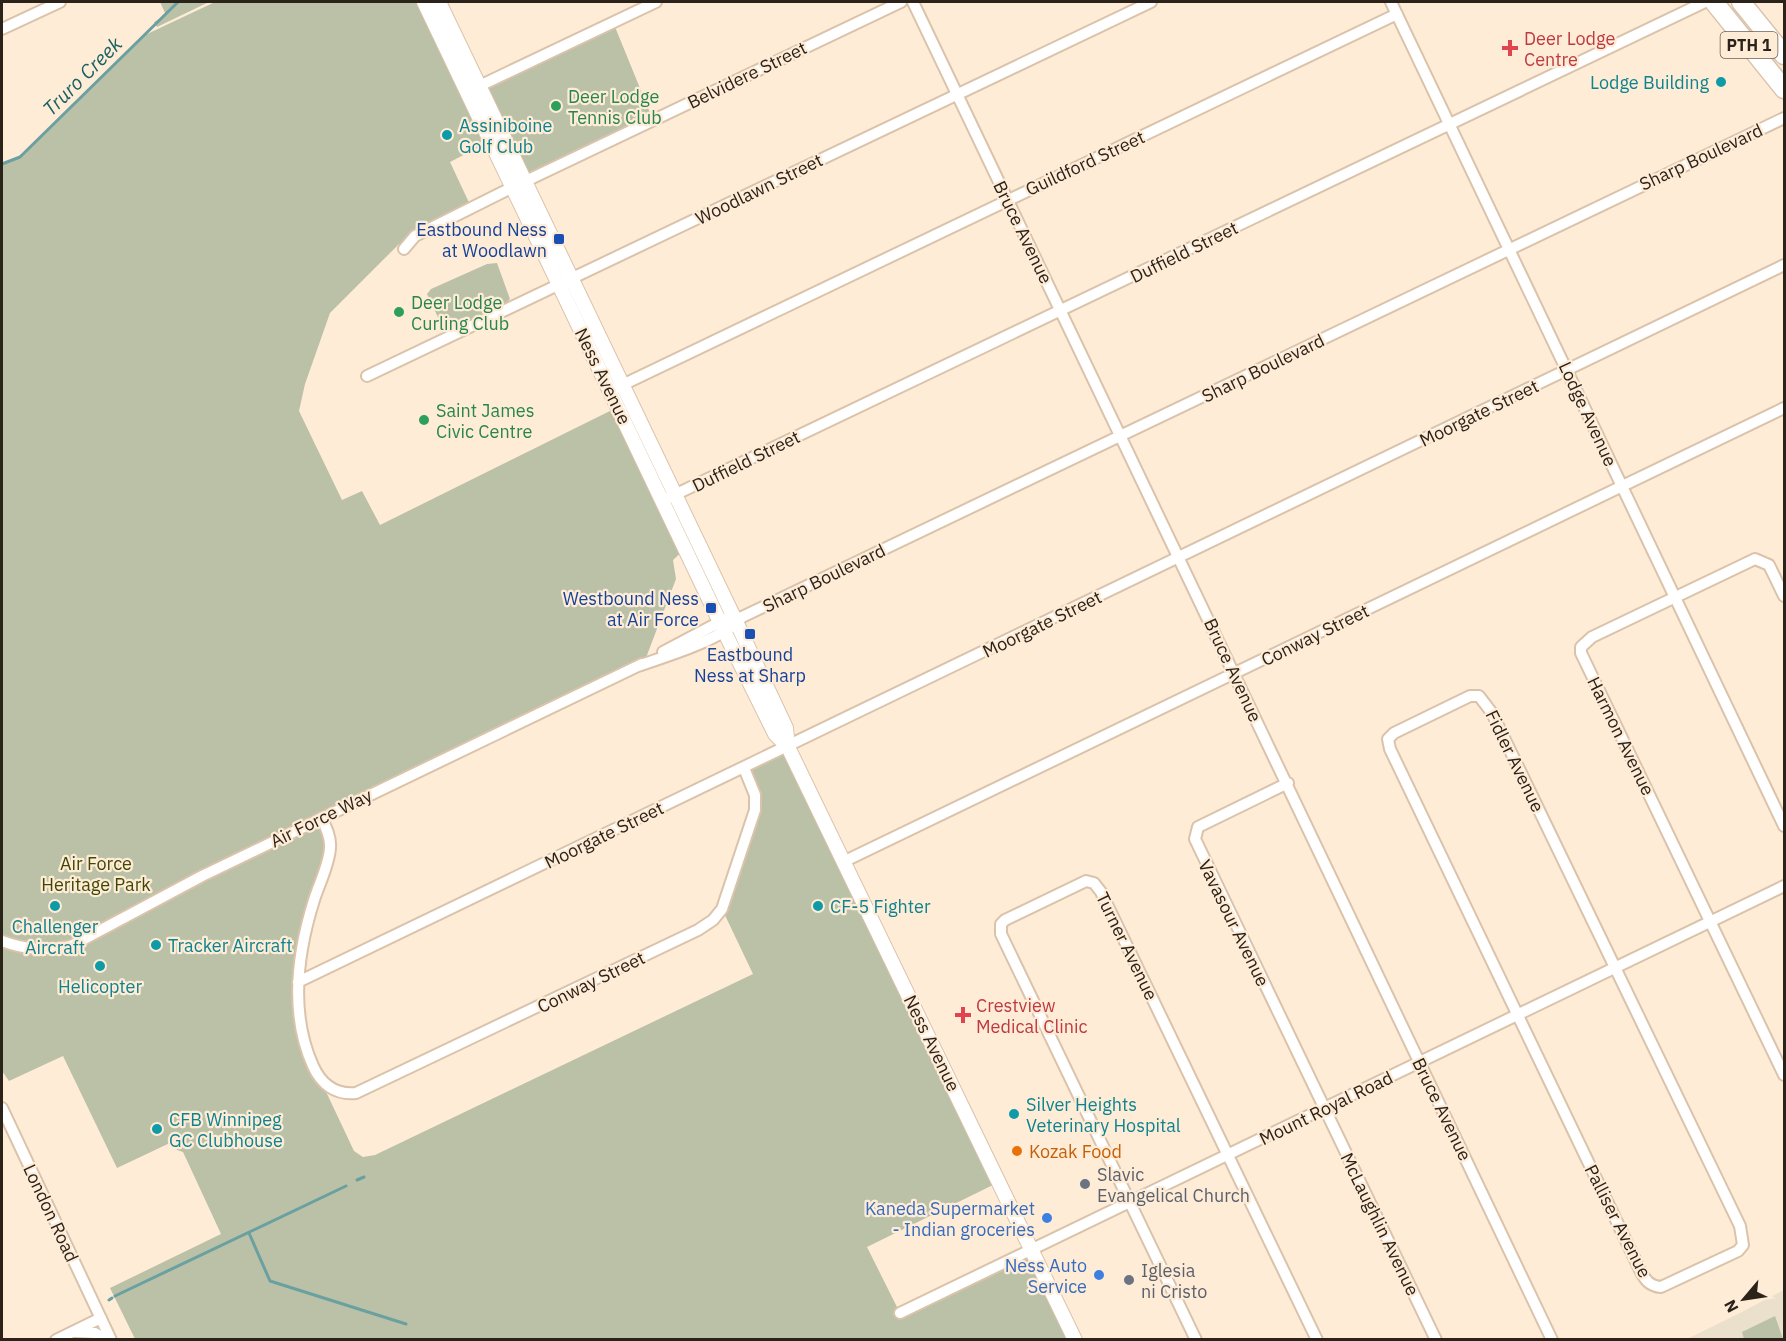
<svg xmlns="http://www.w3.org/2000/svg" width="1786" height="1341" font-family="'IBM Plex Sans',sans-serif">
	<rect width="100%" height="100%" fill="#ffecd7"/>
	<path fill="#eae0cb" d="M1784 1290V1339L1685 1340 1736 1315Z"/>
	<path fill="#bac1a7" d="M160 2H209L157 27 154 22 166 15Z
		M215 2H424L491 141 450 162 472 209 415 236 404 249 399 244 330 313 305 384 299 411 342 500 362 491 380 525 618 407 685 549 673 560 676 579 644 663 321 818 329 835 315 897 298 1001 320 1079 354 1151 363 1157 375 1155 753 974 722 909 755 810 744 768 788 747 999 1182 867 1247 900 1313 1031 1249 1075 1339H135L110 1288 221 1234 183 1152 177 1150 172 1142 117 1168 63 1056 9 1081 2 1071V164L20 157 145 35Z
		M613 22 653 120 526 181 479 85Z
		M497 263 510 299 501 308 452 330H444L427 294 431 289 487 264Z
		M1775 1316 1783 1339H1744L1742 1332Z"/>
	<g fill="none" stroke-linecap="round" stroke-linejoin="round">
		<path stroke="#6ba0a1" stroke-width="3" d="M2 164 20 157 178 2
			M357 1180 364 1177
			M249 1233 270 1281 406 1324
			M115 1296 346 1186
			M109 1300 112 1298"/>
		<g stroke="#dac3aa" stroke-width="14">
			<path id="street" d="M913 2 1552 1340
				M1391 2 1784 826
				M2 29 60 2
				M473 89 656 2
				M404 249 415 236 507 190 901 2
				M367 376 1151 2
				M616 388 1397 14
				M668 498 1705 2
				M1784 596 1769 565 1755 559 1592 637 1581 647V653L1784 1075
				M663 652 733 615 740 618
				M638 666C669 655 720 641 742 617L1784 118
				M1470 696H1479L1492 713 1740 1226 1743 1245 1738 1251 1661 1287C1650 1286 1646 1281 1641 1272L1390 749 1388 739 1394 733Z
				M1288 783 1198 827 1195 839 1436 1340
				M321 818C326 827 331 837 330 848 329 865 319 884 314 900 297 954 289 1013 313 1066 321 1084 335 1095 356 1093L698 930 713 920 722 909 755 810V795L744 768
				M845 861 1784 408
				M2 941C26 950 46 951 71 946L202 876 642 664
				M298 982 1784 265
				M2 1108 111 1340
				M900 1313 1784 886
				M75 1332 95 1333 107 1340
				M56 1340 101 1318
				M1196 1340 1001 934V924L1005 920 1086 881 1094 883 1101 892 1317 1340"/>
		</g>
		<g stroke="#dac3aa" stroke-width="16">
			<path id="secondary" d="M424 2 728 639 775 734 788 747
				M439 2 741 632 786 728 788 747 1075 1340"/>
		</g>
		<g stroke="#dac3aa" stroke-width="21">
			<path id="highway" d="M1714 2 1784 89
				M1741 2 1784 55"/>
		</g>
		<use href="#street" stroke="#fff" stroke-width="10"/>
		<use href="#secondary" stroke="#fff" stroke-width="14"/>
		<use href="#highway" stroke="#fff" stroke-width="18"/>
	</g>
	<g fill="#e0444e" stroke="#ffecd7" stroke-width="2">
		<path d="M1507 39h6v6h6v6h-6v6h-6v-6h-6v-6h6z"/>
		<path d="M960 1006h6v6h6v6h-6v6h-6v-6h-6v-6h6z"/>
	</g>
	<g fill="#0f9aa8" stroke="#ffecd7" stroke-width="2">
		<circle cx="1721" cy="82" r="6"/>
		<circle cx="447" cy="135" r="6"/>
		<circle cx="55" cy="906" r="6"/>
		<circle cx="818" cy="906" r="6"/>
		<circle cx="156" cy="945" r="6"/>
		<circle cx="100" cy="966" r="6"/>
		<circle cx="1014" cy="1114" r="6"/>
		<circle cx="157" cy="1129" r="6"/>
	</g>
	<g fill="#2e9e5b" stroke="#ffecd7" stroke-width="2">
		<circle cx="556" cy="106" r="6"/>
		<circle cx="399" cy="312" r="6"/>
		<circle cx="424" cy="420" r="6"/>
	</g>
	<g fill="#1a4fb4" stroke="#ffecd7" stroke-width="2">
		<rect x="553" y="233" width="12" height="12" rx="3"/>
		<rect x="705" y="602" width="12" height="12" rx="3"/>
		<rect x="744" y="628" width="12" height="12" rx="3"/>
	</g>
	<circle fill="#e8710a" stroke="#ffecd7" stroke-width="2" cx="1017" cy="1151" r="6"/>
	<g fill="#6b7280" stroke="#ffecd7" stroke-width="2">
		<circle cx="1085" cy="1184" r="6"/>
		<circle cx="1129" cy="1280" r="6"/>
	</g>
	<g fill="#3f7fe0" stroke="#ffecd7" stroke-width="2">
		<circle cx="1047" cy="1218" r="6"/>
		<circle cx="1099" cy="1275" r="6"/>
	</g>
	<g text-anchor="middle" dominant-baseline="central" stroke-width="4.5" stroke-linejoin="round" paint-order="stroke">
		<rect fill="#ffecd7" stroke="#6b5f52" stroke-width="1.5" x="1720.5" y="32" width="57" height="26" rx="4.5"/>
		<g font-size="16" font-weight="bold" fill="#2b2219">
			<text x="1749" y="45">PTH 1</text>
		</g>
		<g font-size="18" fill="#be3a42" stroke="#ffecd7" text-anchor="start">
			<text x="1524" y="38">Deer Lodge<tspan x="1524" dy="21">Centre</tspan></text>
			<text x="976" y="1005">Crestview<tspan x="976" dy="21">Medical Clinic</tspan></text>
		</g>
		<g font-size="18" fill="#2b2219" stroke="#ffecd7">
			<text transform="translate(747 75) rotate(-26)">Belvidere Street</text>
			<text transform="translate(1701 157) rotate(-25)">Sharp Boulevard</text>
			<text transform="translate(1085 163) rotate(-25)">Guildford Street</text>
			<text transform="translate(759 189) rotate(-26)">Woodlawn Street</text>
			<text transform="translate(1023 232) rotate(64)">Bruce Avenue</text>
			<text transform="translate(1184 252) rotate(-26)">Duffield Street</text>
			<text transform="translate(1263 368) rotate(-26)">Sharp Boulevard</text>
			<text transform="translate(603 376) rotate(64)">Ness Avenue</text>
			<text transform="translate(1479 413) rotate(-26)">Moorgate Street</text>
			<text transform="translate(1588 414) rotate(65)">Lodge Avenue</text>
			<text transform="translate(746 461) rotate(-26)">Duffield Street</text>
			<text transform="translate(824 578) rotate(-26)">Sharp Boulevard</text>
			<text transform="translate(1042 624) rotate(-26)">Moorgate Street</text>
			<text transform="translate(1315 635) rotate(-26)">Conway Street</text>
			<text transform="translate(1233 670) rotate(65)">Bruce Avenue</text>
			<text transform="translate(1621 736) rotate(64)">Harmon Avenue</text>
			<text transform="translate(1515 761) rotate(64)">Fidler Avenue</text>
			<text transform="translate(321 818) rotate(-26)">Air Force Way</text>
			<text transform="translate(604 835) rotate(-26)">Moorgate Street</text>
			<text transform="translate(1234 923) rotate(64)">Vavasour Avenue</text>
			<text transform="translate(1127 946) rotate(64)">Turner Avenue</text>
			<text transform="translate(591 982) rotate(-26)">Conway Street</text>
			<text transform="translate(932 1043) rotate(64)">Ness Avenue</text>
			<text transform="translate(1326 1108) rotate(-26)">Mount Royal Road</text>
			<text transform="translate(1442 1109) rotate(64)">Bruce Avenue</text>
			<text transform="translate(51 1213) rotate(65)">London Road</text>
			<text transform="translate(1618 1221) rotate(63)">Palliser Avenue</text>
			<text transform="translate(1380 1224) rotate(64)">McLaughlin Avenue</text>
		</g>
		<g font-size="18" fill="#0d838f" stroke="#ffecd7" text-anchor="start">
			<text x="1709" y="82" text-anchor="end">Lodge Building</text>
			<text x="459" y="125">Assiniboine<tspan x="459" dy="21">Golf Club</tspan></text>
			<text x="830" y="906">CF-5 Fighter</text>
			<text x="55" y="926" text-anchor="middle">Challenger<tspan x="55" dy="21">Aircraft</tspan></text>
			<text x="168" y="945">Tracker Aircraft</text>
			<text x="100" y="986" text-anchor="middle">Helicopter</text>
			<text x="1026" y="1104">Silver Heights<tspan x="1026" dy="21">Veterinary Hospital</tspan></text>
			<text x="169" y="1119">CFB Winnipeg<tspan x="169" dy="21">GC Clubhouse</tspan></text>
		</g>
		<g font-size="18" fill="#27864d" stroke="#ffecd7" text-anchor="start">
			<text x="568" y="96">Deer Lodge<tspan x="568" dy="21">Tennis Club</tspan></text>
			<text x="411" y="302">Deer Lodge<tspan x="411" dy="21">Curling Club</tspan></text>
			<text x="436" y="410">Saint James<tspan x="436" dy="21">Civic Centre</tspan></text>
		</g>
		<g font-size="18" fill="#164399" stroke="#ffecd7" text-anchor="end">
			<text x="547" y="229">Eastbound Ness<tspan x="547" dy="21">at Woodlawn</tspan></text>
			<text x="699" y="598">Westbound Ness<tspan x="699" dy="21">at Air Force</tspan></text>
			<text x="750" y="654" text-anchor="middle">Eastbound<tspan x="750" dy="21">Ness at Sharp</tspan></text>
		</g>
		<g font-size="18" fill="#3e4803" stroke="#ffecd7">
			<text x="96" y="863">Air Force<tspan x="96" dy="21">Heritage Park</tspan></text>
		</g>
		<g font-size="18" fill="#c56008" stroke="#ffecd7" text-anchor="start">
			<text x="1029" y="1151">Kozak Food</text>
		</g>
		<g font-size="18" fill="#5b616d" stroke="#ffecd7" text-anchor="start">
			<text x="1097" y="1174">Slavic<tspan x="1097" dy="21">Evangelical Church</tspan></text>
			<text x="1141" y="1270">Iglesia<tspan x="1141" dy="21">ni Cristo</tspan></text>
		</g>
		<g font-size="18" fill="#366cbe" stroke="#ffecd7" text-anchor="end">
			<text x="1035" y="1208">Kaneda Supermarket<tspan x="1035" dy="21">- Indian groceries</tspan></text>
			<text x="1087" y="1265">Ness Auto<tspan x="1087" dy="21">Service</tspan></text>
		</g>
		<g font-size="20" font-style="italic" fill="#176163" stroke="#ffecd7">
			<text transform="translate(82 76) rotate(-45)">Truro Creek</text>
		</g>
	</g>
	<rect width="1786" height="1341" fill="none" stroke="#2b2219" stroke-width="6"/>
	<g transform="translate(1744 1299) rotate(241)" stroke="#ffecd7" stroke-width="4.5" paint-order="stroke">
	<path d="M0-4.5L10 22L0 15L-10 22Z" fill="#2b2219"/>
	<text y="-9" font-size="16" font-weight="bold" text-anchor="middle" fill="#2b2219">N</text>
	</g>
</svg>
